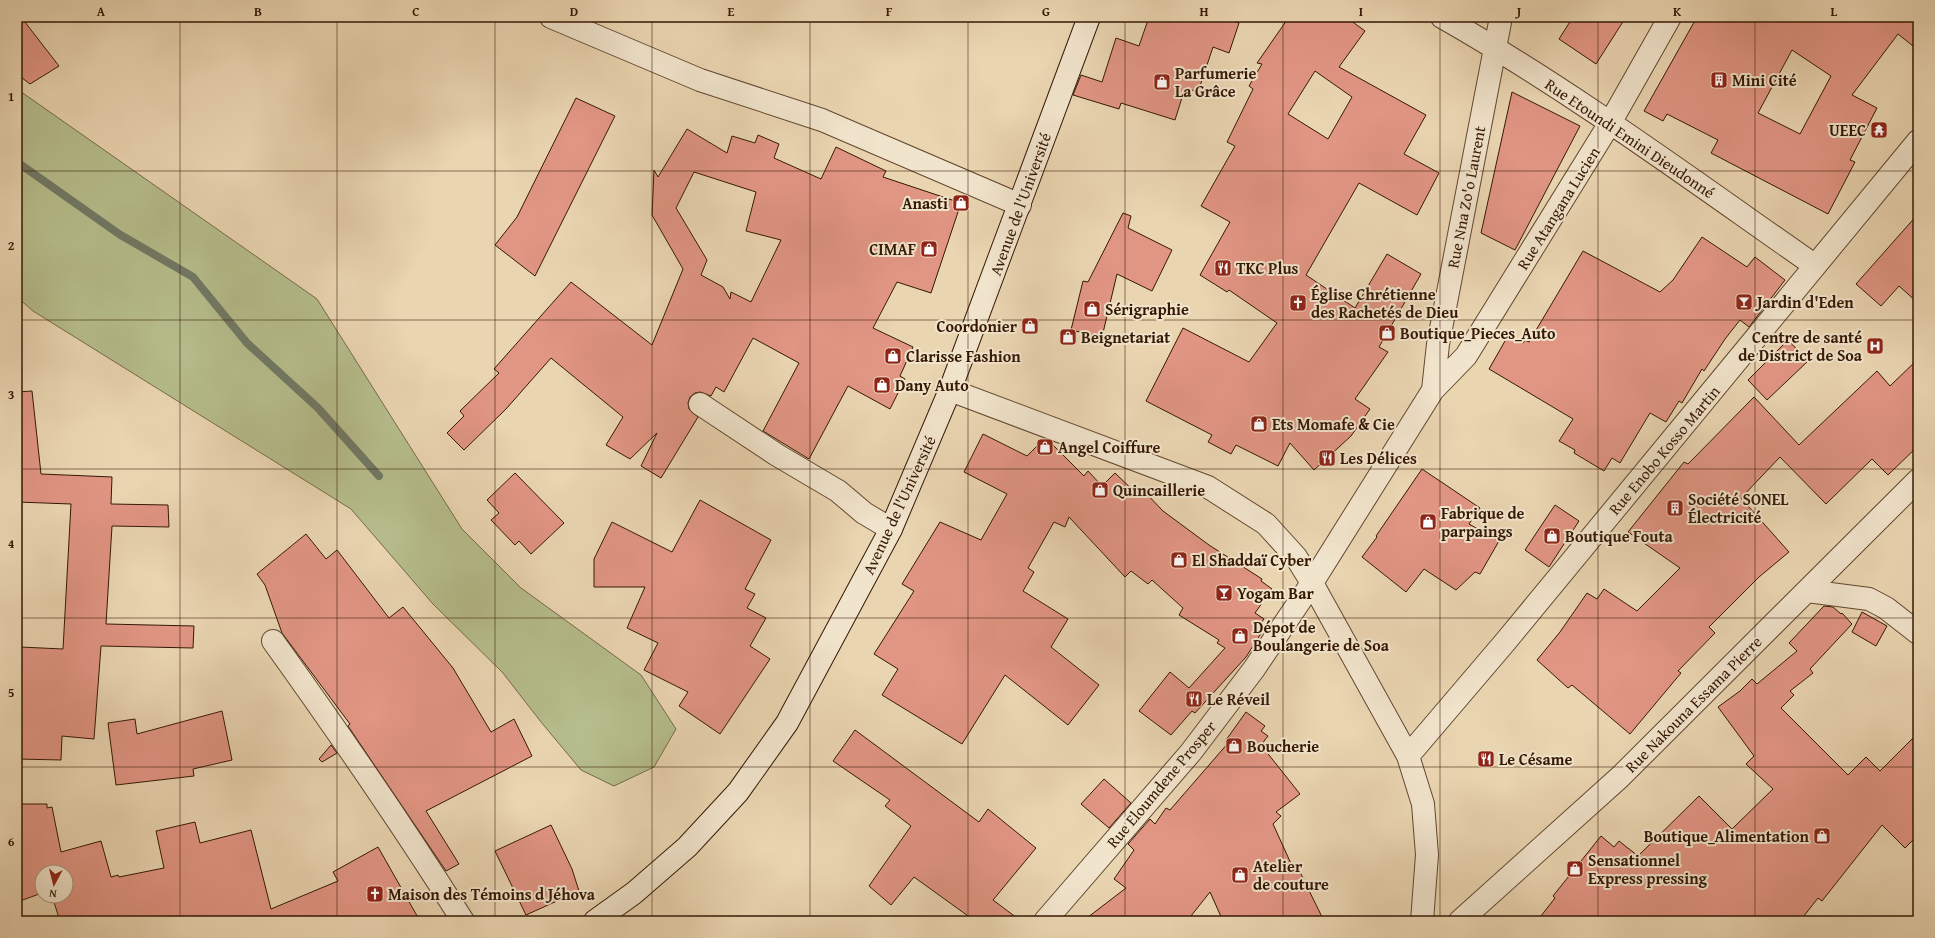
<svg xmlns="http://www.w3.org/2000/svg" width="1935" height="938" font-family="'Gentium Book Plus',serif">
	<rect width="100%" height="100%" fill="#ead5b1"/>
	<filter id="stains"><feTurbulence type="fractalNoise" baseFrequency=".005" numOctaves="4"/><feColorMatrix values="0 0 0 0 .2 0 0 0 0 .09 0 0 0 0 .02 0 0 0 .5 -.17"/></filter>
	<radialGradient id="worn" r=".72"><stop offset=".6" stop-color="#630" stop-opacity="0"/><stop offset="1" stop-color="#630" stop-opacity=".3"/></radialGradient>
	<path fill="#b6bd8c" stroke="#766a48" d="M17 89 317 299 462 529 521 588 641 675 676 729 654 767 614 786 581 770 541 722 503 673 433 604 351 509 33 311 17 297Z"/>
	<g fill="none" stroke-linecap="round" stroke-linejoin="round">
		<path stroke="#717965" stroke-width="8" d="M17 162 119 234 193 277 247 343 318 408 379 476"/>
	</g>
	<path fill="#e19583" stroke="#351804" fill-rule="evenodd" d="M17 17H21L59 66 30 84 17 74Z
		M1149 17H1223L1239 23 1229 53 1213 47 1198 92 1185 88 1175 120 1121 103 1119 109 1073 95 1081 75 1102 82 1116 38 1139 46Z
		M1289 17H1346L1365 31 1339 67 1426 115 1404 154 1439 173 1417 215 1359 183 1306 275 1355 308 1387 254 1421 274 1379 347 1388 352 1355 399 1370 409 1351 436 1314 470 1290 443 1278 466 1236 445 1231 454 1208 442 1212 435 1146 401 1183 328 1249 362 1277 323 1229 290 1227 292 1200 275 1230 222 1201 206 1235 146 1227 142 1253 89 1249 86 1262 64 1257 63ZM1315 71 1352 97 1328 139 1288 114Z
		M1573 17H1626L1596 64 1559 39Z
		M1697 17H1918V50L1898 34 1852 95 1877 108 1850 160 1855 162 1828 214 1711 153 1718 140 1667 114 1663 121 1644 111ZM1792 50 1831 76 1800 134 1758 113Z
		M1512 92 1580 126 1515 250 1481 233Z
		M576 98 615 116 535 276 495 245 517 217Z
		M687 129 727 153 732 136 755 143 758 135 779 144 774 158 821 179 836 147 886 171 883 177 961 203 931 293 897 282 873 328 913 347 900 376 905 379 890 409 848 386 809 459 763 431 799 363 753 338 724 392 716 387 711 396 700 392 695 393 690 397 688 403 689 409 698 417 661 478 641 466 657 433 630 459 606 445 623 417 551 358 506 409 464 450 447 433 464 416 460 411 499 373 494 369 571 282 652 345 683 269 652 215 654 170 658 177ZM694 172 756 192 746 231 781 240 751 302 731 292 730 299 723 287 701 275 707 260 676 208Z
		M1123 213 1131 216 1128 228 1172 250 1152 291 1117 274 1102 337 1071 330 1083 281 1088 282Z
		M1918 214V303L1899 286 1881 306 1856 284Z
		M1702 237 1747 267 1755 257 1785 280 1749 327 1740 320 1725 339 1704 371 1702 369 1682 403 1679 401 1666 422 1650 413 1620 463 1612 458 1604 471 1574 453 1575 450 1559 441 1573 419 1489 369 1509 334 1523 343 1525 340 1529 342 1583 251 1660 292 1673 280Z
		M1788 340 1808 361 1767 400 1748 380Z
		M1918 359V446L1888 475 1872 459 1826 504 1780 457 1741 498 1789 552 1759 577 1709 627 1715 633 1678 671 1681 673 1630 734 1572 685 1568 688 1537 660 1560 632 1587 593 1597 599 1604 589 1637 611 1680 568 1628 532 1684 462 1688 464 1754 397 1799 445 1877 371 1890 386Z
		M32 391 41 474 112 477 111 504 168 505 169 527 112 526 106 624 194 626 193 648 101 646 94 739 62 736 61 760 17 759V670H19L20 647 63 649 71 504 17 502V392Z
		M983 434 1027 456 1044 439 1049 441 1084 476 1088 471 1102 486 1115 473 1138 495 1143 490 1163 511 1209 545 1262 579 1261 581 1272 589 1255 613 1264 619 1259 626 1264 629 1246 657 1195 713 1192 711 1171 735 1139 711 1170 672 1189 688 1225 648 1217 643 1219 640 1179 615 1183 608 1152 580 1148 584 1131 571 1125 577 1069 517 1065 527 1054 522 1028 568 1034 572 1023 591 1068 619 1051 647 1099 685 1068 725 1005 675 962 744 882 695 898 669 874 654 914 591 902 584 940 522 981 540 1007 494 964 472Z
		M1422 469 1480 508 1469 524 1499 541 1480 574 1475 572 1456 590 1424 569 1406 592 1362 557 1377 537 1376 536Z
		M515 473 564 523 531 554 519 541 515 545 491 520 499 513 487 500Z
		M700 500 771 540 745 589 755 594 747 608 766 618 750 646 770 659 720 734 679 706 688 692 644 670 658 643 627 628 645 587H594V559L612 522 672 552Z
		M1555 505 1579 521 1549 567 1525 550Z
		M306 534 326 559 337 550 389 618 403 607 453 668 491 732 514 719 532 756 426 811 459 864 446 871 348 726 350 724 282 633 265 585 257 574Z
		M1824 606 1833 607 1841 614 1842 613 1852 624 1810 669 1813 673 1790 691 1794 695 1781 708 1848 775 1866 757 1880 771 1918 733V835L1905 848 1882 825 1822 901 1818 898 1800 921H1537L1555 898 1553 896 1601 836 1614 847 1619 841 1638 856 1699 796 1732 829 1773 789 1746 764 1754 756 1718 707 1740 691 1752 679 1757 684 1797 651 1789 643Z
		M1862 612 1887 626 1876 646 1852 632Z
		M222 711 232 760 193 769 194 776 116 785 108 723 135 719 137 734Z
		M1246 712 1265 726 1261 731 1268 736 1261 745 1300 794 1276 812 1281 816 1273 824 1293 868 1297 866 1324 921H1223L1210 892 1187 921H1083L1126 888 1114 879 1134 850 1128 844 1150 819 1155 824 1166 808 1170 810 1229 742 1226 740Z
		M855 730 979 822 988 809 1036 848 993 900 1021 921H975L914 877 891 905 869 886 911 826 885 806 890 800 833 761Z
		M331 745 337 753 322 762 319 759Z
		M1104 779 1131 803 1109 828 1081 804Z
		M17 804H47V808L52 807 61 852 101 841 111 877 118 875 119 877 164 868 156 831 195 822 200 843 251 830 271 909 338 881 333 872 378 847 420 921H60L52 896H66V872H42V893L17 902Z
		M551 825 572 869 579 891 526 915 495 851Z"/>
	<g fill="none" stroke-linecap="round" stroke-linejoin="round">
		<g stroke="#62472f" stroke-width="24">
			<path id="street" d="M551 17 700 80 822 120 1020 205
				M1442 17C1572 91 1692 180 1814 265
				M950 390 1208 487 1266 524 1296 557 1312 583 1408 756 1423 804 1427 855 1422 921
				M1433 390 1466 356 1610 123 1670 17
				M700 404 777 455 838 491 864 513 891 529
				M1807 591 1869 599 1886 608 1918 633
				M273 641C339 733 403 826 463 921
				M1408 756 1506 641 1918 141
				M1045 921 1191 752 1254 669 1312 583 1433 390 1438 344 1501 17
				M1460 921 1620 777 1918 480"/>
		</g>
		<g stroke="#351804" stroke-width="24">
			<path id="secondary" d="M595 921 634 893 687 847 738 792 787 723 891 529 950 390 1089 17"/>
		</g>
		<use href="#street" stroke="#f1e4cc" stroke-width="22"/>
		<use href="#secondary" stroke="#f1e4cc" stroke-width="22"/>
	</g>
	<path fill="none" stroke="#351804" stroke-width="1" stroke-opacity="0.55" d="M180 17V921M337 17V921M495 17V921M652 17V921M810 17V921M968 17V921M1125 17V921M1283 17V921M1440 17V921M1598 17V921M1755 17V921M17 171H1918M17 320H1918M17 469H1918M17 618H1918M17 767H1918"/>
	<defs>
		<g id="building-square" transform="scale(0.9)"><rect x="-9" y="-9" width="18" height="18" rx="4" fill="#8f2418" stroke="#f1e4cc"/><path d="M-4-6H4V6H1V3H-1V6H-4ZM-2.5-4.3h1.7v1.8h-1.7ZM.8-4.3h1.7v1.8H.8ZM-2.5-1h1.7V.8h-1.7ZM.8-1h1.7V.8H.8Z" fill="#fff"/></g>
		<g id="shop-square" transform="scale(0.9)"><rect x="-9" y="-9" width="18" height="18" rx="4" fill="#8f2418" stroke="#f1e4cc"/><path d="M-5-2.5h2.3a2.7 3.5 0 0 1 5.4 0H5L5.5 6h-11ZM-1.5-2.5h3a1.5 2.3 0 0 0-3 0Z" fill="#fff"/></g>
		<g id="temple-square" transform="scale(0.9)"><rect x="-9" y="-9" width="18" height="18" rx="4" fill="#8f2418" stroke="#f1e4cc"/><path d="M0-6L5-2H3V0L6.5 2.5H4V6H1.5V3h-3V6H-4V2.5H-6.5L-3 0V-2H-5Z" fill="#fff"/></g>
		<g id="restaurant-square" transform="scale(0.9)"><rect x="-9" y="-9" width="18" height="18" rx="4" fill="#8f2418" stroke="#f1e4cc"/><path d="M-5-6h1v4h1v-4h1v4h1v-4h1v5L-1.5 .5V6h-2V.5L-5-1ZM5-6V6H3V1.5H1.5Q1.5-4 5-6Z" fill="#fff"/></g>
		<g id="bar-square" transform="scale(0.9)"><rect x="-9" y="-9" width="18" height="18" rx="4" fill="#8f2418" stroke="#f1e4cc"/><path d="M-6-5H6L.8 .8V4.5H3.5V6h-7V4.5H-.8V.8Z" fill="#fff"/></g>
		<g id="church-square" transform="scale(0.9)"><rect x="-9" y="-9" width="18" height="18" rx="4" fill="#8f2418" stroke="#f1e4cc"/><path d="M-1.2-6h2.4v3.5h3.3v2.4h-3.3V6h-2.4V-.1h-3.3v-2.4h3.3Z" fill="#fff"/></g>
		<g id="hospital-square" transform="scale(0.9)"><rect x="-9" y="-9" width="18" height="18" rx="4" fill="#8f2418" stroke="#f1e4cc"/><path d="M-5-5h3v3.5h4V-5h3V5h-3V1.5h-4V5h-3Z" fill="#fff"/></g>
	</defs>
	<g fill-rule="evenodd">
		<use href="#building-square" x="1719" y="80"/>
		<use href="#shop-square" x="1162" y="82"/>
		<use href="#temple-square" x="1879" y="130"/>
		<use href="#shop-square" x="961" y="203"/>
		<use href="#shop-square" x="929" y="249"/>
		<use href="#restaurant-square" x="1223" y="268"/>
		<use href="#bar-square" x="1744" y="302"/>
		<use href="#church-square" x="1298" y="303"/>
		<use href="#shop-square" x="1092" y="309"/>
		<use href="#shop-square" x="1030" y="326"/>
		<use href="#shop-square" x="1387" y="333"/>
		<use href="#shop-square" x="1068" y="337"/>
		<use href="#hospital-square" x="1875" y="346"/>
		<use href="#shop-square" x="893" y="356"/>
		<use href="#shop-square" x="882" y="385"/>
		<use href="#shop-square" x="1259" y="424"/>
		<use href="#shop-square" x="1045" y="447"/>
		<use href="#restaurant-square" x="1327" y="458"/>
		<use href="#shop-square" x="1100" y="490"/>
		<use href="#building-square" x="1675" y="508"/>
		<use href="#shop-square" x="1428" y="522"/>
		<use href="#shop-square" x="1552" y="536"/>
		<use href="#shop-square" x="1179" y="560"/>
		<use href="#bar-square" x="1224" y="593"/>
		<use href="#shop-square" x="1240" y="636"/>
		<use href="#restaurant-square" x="1194" y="699"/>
		<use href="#shop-square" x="1234" y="746"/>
		<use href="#restaurant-square" x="1486" y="759"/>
		<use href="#shop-square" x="1822" y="836"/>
		<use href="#shop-square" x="1575" y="869"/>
		<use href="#shop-square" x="1240" y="875"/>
		<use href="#church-square" x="375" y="894"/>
	</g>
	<g text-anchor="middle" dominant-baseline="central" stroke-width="4" stroke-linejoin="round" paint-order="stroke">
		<g font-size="16" font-weight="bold" fill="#351804" stroke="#f1e4cc" text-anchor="start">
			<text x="1175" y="73">Parfumerie<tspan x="1175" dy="18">La Grâce</tspan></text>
			<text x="1732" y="80">Mini Cité</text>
			<text x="1866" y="130" text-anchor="end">UEEC</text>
			<text x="948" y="203" text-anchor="end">Anasti</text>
			<text x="916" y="249" text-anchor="end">CIMAF</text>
			<text x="1236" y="268">TKC Plus</text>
			<text x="1311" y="294">Église Chrétienne<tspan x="1311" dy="18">des Rachetés de Dieu</tspan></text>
			<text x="1757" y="302">Jardin d'Eden</text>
			<text x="1105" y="309">Sérigraphie</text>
			<text x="1017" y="326" text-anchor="end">Coordonier</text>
			<text x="1400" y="333">Boutique_Pieces_Auto</text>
			<text x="1081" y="337">Beignetariat</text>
			<text x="1862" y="337" text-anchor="end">Centre de santé<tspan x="1862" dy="18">de District de Soa</tspan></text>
			<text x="906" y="356">Clarisse Fashion</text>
			<text x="895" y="385">Dany Auto</text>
			<text x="1272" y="424">Ets Momafe &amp; Cie</text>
			<text x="1058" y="447">Angel Coiffure</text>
			<text x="1340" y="458">Les Délices</text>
			<text x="1113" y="490">Quincaillerie</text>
			<text x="1688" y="499">Société SONEL<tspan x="1688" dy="18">Électricité</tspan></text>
			<text x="1441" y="513">Fabrique de<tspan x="1441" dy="18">parpaings</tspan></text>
			<text x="1565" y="536">Boutique Fouta</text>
			<text x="1192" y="560">El Shaddaï Cyber</text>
			<text x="1237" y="593">Yogam Bar</text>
			<text x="1253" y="627">Dépot de<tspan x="1253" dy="18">Boulangerie de Soa</tspan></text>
			<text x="1207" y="699">Le Réveil</text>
			<text x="1247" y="746">Boucherie</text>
			<text x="1499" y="759">Le Césame</text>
			<text x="1809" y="836" text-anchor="end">Boutique_Alimentation</text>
			<text x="1588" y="860">Sensationnel<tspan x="1588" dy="18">Express pressing</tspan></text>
			<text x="1253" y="866">Atelier<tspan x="1253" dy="18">de couture</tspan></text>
			<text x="388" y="894">Maison des Témoins d Jéhova</text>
		</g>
		<g font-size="16" fill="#351804" stroke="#f1e4cc">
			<text transform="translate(1630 138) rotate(34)">Rue Etoundi Emini Dieudonné</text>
			<text transform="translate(1466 197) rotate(-79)">Rue Nna Zo'o Laurent</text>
			<text transform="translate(1020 204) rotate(-70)">Avenue de l'Université</text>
			<text transform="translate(1558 208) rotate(-58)">Rue Atangana Lucien</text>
			<text transform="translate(1664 450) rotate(-50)">Rue Enobo Kosso Martin</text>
			<text transform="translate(899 505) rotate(-65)">Avenue de l'Université</text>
			<text transform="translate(1693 704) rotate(-45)">Rue Nakouna Essama Pierre</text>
			<text transform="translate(1161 784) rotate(-50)">Rue Eloumdene Prosper</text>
		</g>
	</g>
	<rect width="1935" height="938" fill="none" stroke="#ead5b1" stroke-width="44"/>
	<g transform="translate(54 884) rotate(187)"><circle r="19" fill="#f1e4cc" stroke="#a6927c"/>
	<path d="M0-3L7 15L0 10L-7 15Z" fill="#8f2418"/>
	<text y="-6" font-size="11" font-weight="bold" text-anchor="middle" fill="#351804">N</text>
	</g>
	<rect x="22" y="22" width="1891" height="894" fill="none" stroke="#351804" stroke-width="1.5"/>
	<g font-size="13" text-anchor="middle" font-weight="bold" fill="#351804">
		<text x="101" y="16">A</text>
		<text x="258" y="16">B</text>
		<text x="416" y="16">C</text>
		<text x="574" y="16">D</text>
		<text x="731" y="16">E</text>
		<text x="889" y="16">F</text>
		<text x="1046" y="16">G</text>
		<text x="1204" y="16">H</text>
		<text x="1361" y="16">I</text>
		<text x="1519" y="16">J</text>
		<text x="1677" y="16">K</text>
		<text x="1834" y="16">L</text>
		<text x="11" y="101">1</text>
		<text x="11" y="250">2</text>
		<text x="11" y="399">3</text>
		<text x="11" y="548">4</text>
		<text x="11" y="697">5</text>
		<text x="11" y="846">6</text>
	</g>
	<rect width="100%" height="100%" filter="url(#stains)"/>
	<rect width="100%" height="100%" fill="url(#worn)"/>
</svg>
